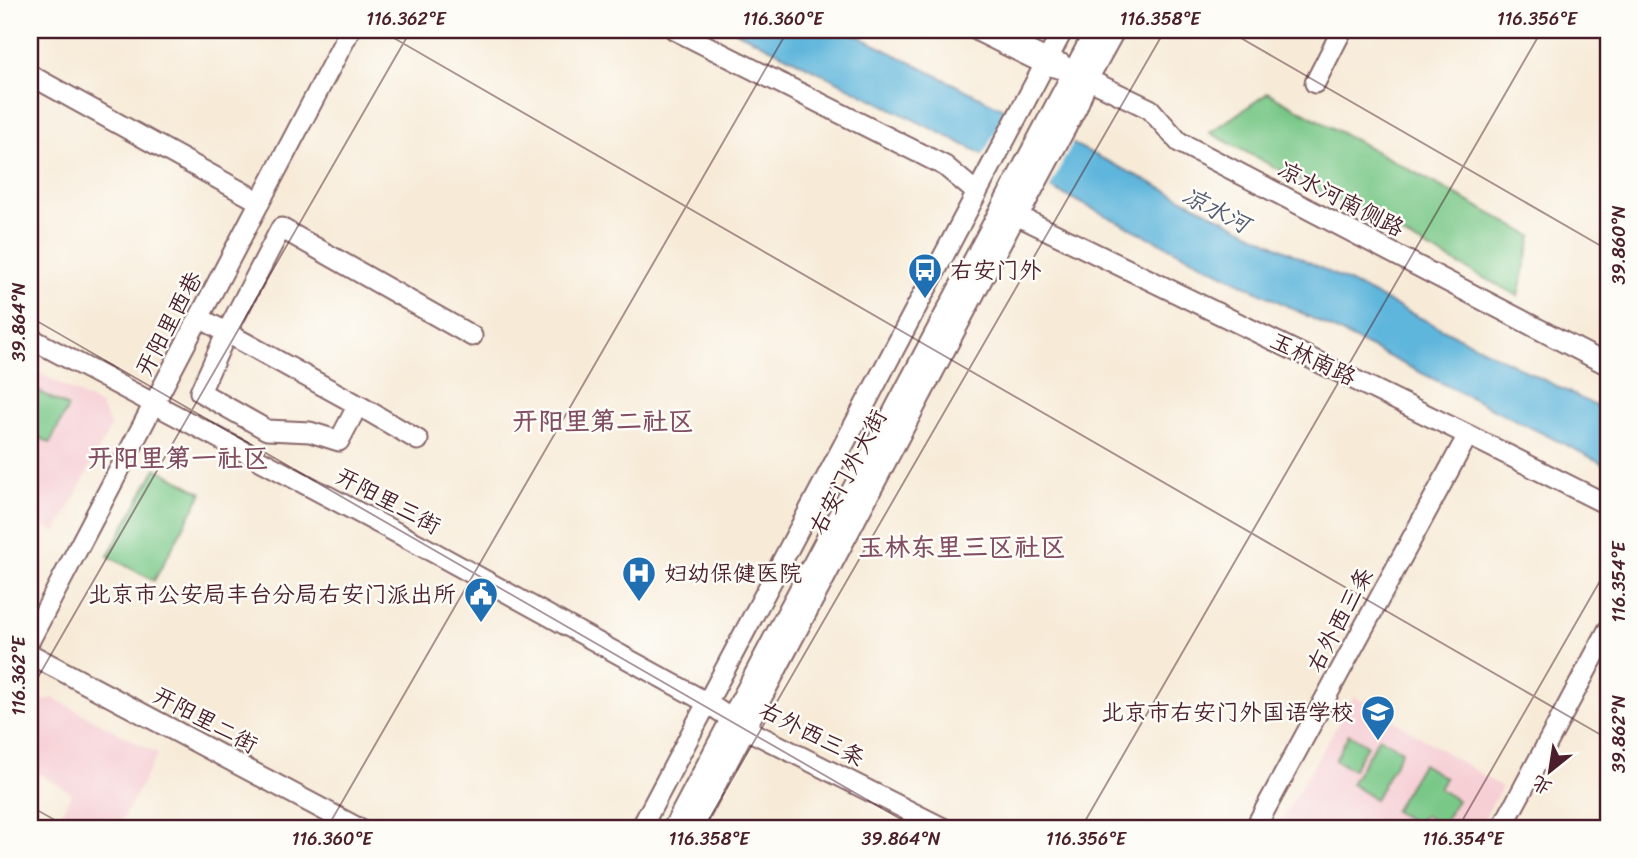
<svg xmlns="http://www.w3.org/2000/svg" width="1638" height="858" font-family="Sriracha,'LXGW WenKai TC',sans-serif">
	<rect width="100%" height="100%" fill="#fdfcf7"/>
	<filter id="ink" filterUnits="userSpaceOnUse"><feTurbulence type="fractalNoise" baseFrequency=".0143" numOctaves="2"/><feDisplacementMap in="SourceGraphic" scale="14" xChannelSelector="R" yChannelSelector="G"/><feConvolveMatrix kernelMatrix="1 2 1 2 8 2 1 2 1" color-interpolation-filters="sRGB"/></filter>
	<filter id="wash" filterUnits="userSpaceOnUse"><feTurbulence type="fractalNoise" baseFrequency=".00686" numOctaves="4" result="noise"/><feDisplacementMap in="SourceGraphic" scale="28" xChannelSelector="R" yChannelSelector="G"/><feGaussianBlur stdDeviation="1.57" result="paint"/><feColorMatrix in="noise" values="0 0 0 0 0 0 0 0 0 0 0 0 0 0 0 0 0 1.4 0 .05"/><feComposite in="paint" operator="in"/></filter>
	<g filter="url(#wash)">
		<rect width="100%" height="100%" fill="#f7ebd8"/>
		<path fill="#f6cfd5" d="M30 368 100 405 111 426 56 533 30 518Z
			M1354 696 1502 787 1479 828H1277Z
			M53 698 158 754 118 828H53L72 793 30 769V705Z"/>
		<path fill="#79c888" stroke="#62745a" stroke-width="2" d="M1268 93 1532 236 1518 296 1210 133Z
			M30 387 68 407 50 443 30 432Z
			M156 468 202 493 154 581 108 556Z
			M1349 734 1367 745 1353 770 1335 760Z
			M1379 737 1402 751 1375 799 1351 784Z
			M1422 764 1445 778 1439 789 1457 800 1442 825 1424 815 1418 825 1394 811Z"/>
		<path fill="#5fb6dc" stroke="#546a84" stroke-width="2" d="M734 30H846L1608 412V466Z"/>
		<path fill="#f7ebd8" d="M1008 107 1074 140 1049 190 982 157Z"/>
	</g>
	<g filter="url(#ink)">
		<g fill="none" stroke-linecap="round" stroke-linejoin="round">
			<g stroke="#876668" stroke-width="23">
				<path id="minor" d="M675 30 945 166 977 193
					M1077 74 1150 109 1179 142 1608 365
					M30 75 260 202
					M1315 83 1342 30
					M1016 215 1468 435 1608 505
					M200 318 358 405
					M30 338 433 552 706 702 746 729 943 828
					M418 440 358 405 339 441 310 432 267 430 200 392 227 332 281 228 472 336
					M30 640 350 30
					M30 654 358 828
					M641 828 1063 30
					M693 828 1016 215 1025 204 1077 107 1088 79 1115 30
					M1255 828 1468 435
					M1502 828 1608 630"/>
			</g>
			<g stroke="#876668" stroke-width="28">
				<path id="major" d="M981 30 1046 62 1060 66
					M676 828 1098 30"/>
			</g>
			<use href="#minor" stroke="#fff" stroke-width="19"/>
			<use href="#major" stroke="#fff" stroke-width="24"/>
		</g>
	</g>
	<path fill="none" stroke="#4a1f2b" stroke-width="2" stroke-opacity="0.45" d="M380 30 1608 739M1227 30 1608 250M30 38 35 30M30 317 916 828M30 691 411 30M30 806 69 828M327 828 788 30M704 828 1165 30M1081 828 1542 30M1458 828 1608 567"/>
	<defs>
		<g id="bus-pin" transform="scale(1.75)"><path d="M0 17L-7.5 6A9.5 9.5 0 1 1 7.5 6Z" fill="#1f6fb2" stroke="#fdfcf7"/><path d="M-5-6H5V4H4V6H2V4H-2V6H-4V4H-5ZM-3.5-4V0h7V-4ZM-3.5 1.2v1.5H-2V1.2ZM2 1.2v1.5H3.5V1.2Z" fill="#fff"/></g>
		<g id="hospital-pin" transform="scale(1.75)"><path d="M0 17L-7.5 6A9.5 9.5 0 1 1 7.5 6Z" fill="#1f6fb2" stroke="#fdfcf7"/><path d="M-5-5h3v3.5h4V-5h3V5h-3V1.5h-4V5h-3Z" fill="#fff"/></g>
		<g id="civic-pin" transform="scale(1.75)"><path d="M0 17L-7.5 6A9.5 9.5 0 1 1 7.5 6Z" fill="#1f6fb2" stroke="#fdfcf7"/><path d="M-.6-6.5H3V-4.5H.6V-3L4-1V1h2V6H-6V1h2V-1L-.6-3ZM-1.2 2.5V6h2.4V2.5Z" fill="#fff"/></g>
		<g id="school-pin" transform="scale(1.75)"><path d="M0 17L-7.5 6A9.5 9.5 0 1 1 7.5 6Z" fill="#1f6fb2" stroke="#fdfcf7"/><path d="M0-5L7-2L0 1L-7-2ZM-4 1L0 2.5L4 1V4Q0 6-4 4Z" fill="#fff"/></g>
	</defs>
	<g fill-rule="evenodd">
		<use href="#bus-pin" x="925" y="270"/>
		<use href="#hospital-pin" x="639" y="573"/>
		<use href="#civic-pin" x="481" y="594"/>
		<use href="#school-pin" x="1378" y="712"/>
	</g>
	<g text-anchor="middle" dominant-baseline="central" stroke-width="5" stroke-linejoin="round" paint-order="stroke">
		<g font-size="23" fill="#4a1f2b" stroke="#fdfcf7">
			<text transform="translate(1341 199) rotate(27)">凉水河南侧路</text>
			<text transform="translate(169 324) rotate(-62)">开阳里西巷</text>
			<text transform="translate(1313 359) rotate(26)">玉林南路</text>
			<text transform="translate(848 472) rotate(-62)">右安门外大街</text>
			<text transform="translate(388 501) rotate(28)">开阳里三街</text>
			<text transform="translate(1340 620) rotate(-62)">右外西三条</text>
			<text transform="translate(205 720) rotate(28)">开阳里二街</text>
			<text transform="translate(812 734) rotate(27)">右外西三条</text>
		</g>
		<g font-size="23" fill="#4a1f2b" stroke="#fdfcf7" text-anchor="start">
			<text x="950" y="270">右安门外</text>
			<text x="664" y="573">妇幼保健医院</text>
			<text x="456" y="594" text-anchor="end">北京市公安局丰台分局右安门派出所</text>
			<text x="1354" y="712" text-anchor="end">北京市右安门外国语学校</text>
		</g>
		<g font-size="24" font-style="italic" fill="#525b72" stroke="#fdfcf7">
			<text transform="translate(1216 210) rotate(27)">凉水河</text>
		</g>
		<g font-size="26" font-weight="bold" fill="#814d62" stroke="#fdfcf7">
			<text x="603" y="421">开阳里第二社区</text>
			<text x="178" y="458">开阳里第一社区</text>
			<text x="962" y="547">玉林东里三区社区</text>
		</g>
	</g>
	<rect width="1638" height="858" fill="none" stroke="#fdfcf7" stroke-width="77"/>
	<g transform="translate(1550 771) rotate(210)" stroke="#fdfcf7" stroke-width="5" paint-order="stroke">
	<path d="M0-5L12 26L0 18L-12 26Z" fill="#4a1f2b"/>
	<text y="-10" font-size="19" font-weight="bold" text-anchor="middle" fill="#4a1f2b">北</text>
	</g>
	<rect x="38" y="38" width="1562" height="782" fill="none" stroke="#4a1f2b" stroke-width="2.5"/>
	<g font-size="18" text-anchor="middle" fill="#4a1f2b">
		<text x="406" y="25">116.362°E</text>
		<text x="783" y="25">116.360°E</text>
		<text x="1160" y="25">116.358°E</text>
		<text x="1537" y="25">116.356°E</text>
		<text transform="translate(1619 245) rotate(-90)" y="6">39.860°N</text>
		<text transform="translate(19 322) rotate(-90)" y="6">39.864°N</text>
		<text transform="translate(1619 582) rotate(-90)" y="6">116.354°E</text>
		<text transform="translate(19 676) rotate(-90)" y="6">116.362°E</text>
		<text transform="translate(1619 734) rotate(-90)" y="6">39.862°N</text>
		<text x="332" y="845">116.360°E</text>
		<text x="709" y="845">116.358°E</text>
		<text x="901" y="845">39.864°N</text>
		<text x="1086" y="845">116.356°E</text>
		<text x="1463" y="845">116.354°E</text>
	</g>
</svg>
